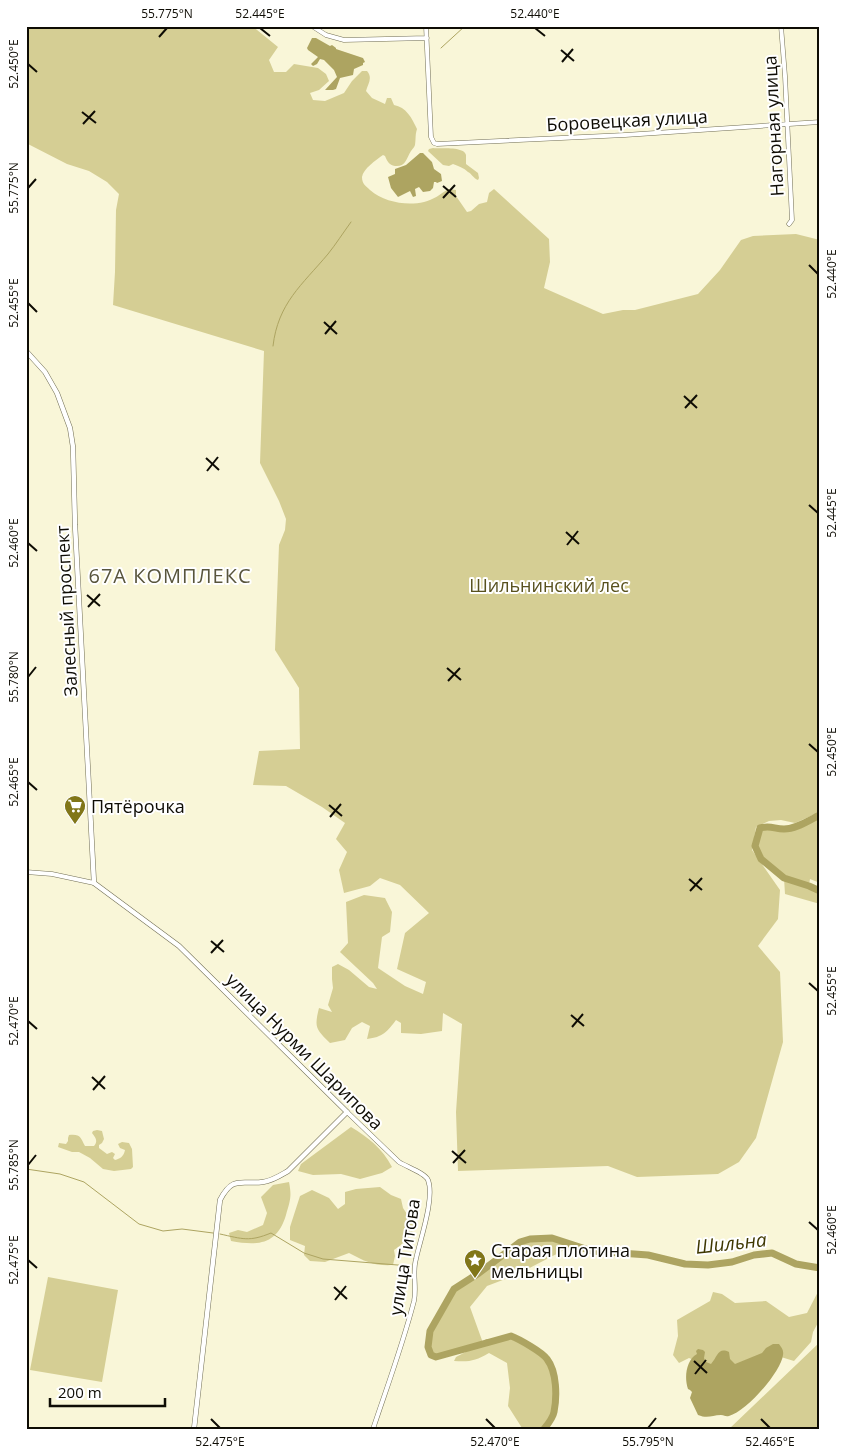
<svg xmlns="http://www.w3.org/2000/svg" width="846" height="1455" font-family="'Open Sans',sans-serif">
	<rect width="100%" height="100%" fill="#f9f6d8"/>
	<path fill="#d5ce94" d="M26 26H252L278 47 269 60 274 72H286L294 64 318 68 326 74 329 81 319 90 310 93 313 100 325 101 344 93 352 81 362 71H367C373 78 368 84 366 91L372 98 385 104 387 98H391L394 105C406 107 412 118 417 129 415 135 416 139 415 145 414 148 413 148 411 151 406 159 406 167 395 166 389 165 387 161 385 156L383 155C376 160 363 169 362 177 362 184 366 186 370 190 384 202 406 206 424 202 433 200 441 194 448 189L456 190V196L467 212 471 211 479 204 487 202 489 193 494 189 549 239 550 262 544 288 603 314 623 310H635L698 294 720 270 741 240 753 236 796 234 820 240V812L795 823 781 820 769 821 756 827 752 850 780 890 778 919 758 946 780 972 783 1042 756 1138 739 1162 718 1174 637 1177 608 1166 458 1171 456 1112 462 1024 443 1013 442 1031 421 1034 401 1033V1023L396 1020C387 1032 383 1037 367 1039L370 1026 362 1022 352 1028 345 1040 330 1043C316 1029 314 1028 319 1008L332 1012 328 1005 333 988 332 979V967L338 964 349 970 369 987 377 989 373 983 340 952 348 943 346 902 364 895 385 898 392 912 390 932 382 937 378 968 405 986 423 994 426 982 397 969 405 933 429 913 400 885 380 878 370 886 344 893 339 870 347 852 336 839 345 823 322 807 286 786 253 785 259 751 300 749 299 688 275 650 279 545 285 530 286 519 279 501 260 463 264 351 113 305 115 272 116 210 119 194 107 182 89 171 67 164 26 143Z
		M433 148C440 149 464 146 466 155 466 158 466 161 466 164L478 173 479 178 478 180C473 178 472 174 468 172 464 168 458 166 453 164L449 166 443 165 428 151 429 149Z
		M820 815V883L810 879 809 885 820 891V904L785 894 784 878 761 859 755 846 760 828C771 825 774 829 784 829 797 829 809 820 820 815Z
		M351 1127C369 1138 382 1148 392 1167L382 1173 360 1179 341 1174 313 1175 298 1171 301 1164Z
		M97 1130 102 1131 104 1139 102 1143 99 1145V1148L107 1154 112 1152 115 1154 113 1158 115 1160C120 1159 124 1156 125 1150L120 1148 118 1144 122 1142 129 1143 132 1149 133 1167 131 1169 114 1171 103 1169 90 1158 79 1152H72L58 1147 59 1143 66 1144 68 1141V1138L69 1135C81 1134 80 1137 85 1146H94C98 1141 96 1138 92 1133L93 1131Z
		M289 1182C292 1197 290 1201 286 1215 277 1245 258 1246 231 1241L229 1233 238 1230 247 1232 263 1225 267 1213 261 1197 273 1185Z
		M380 1187 391 1195 401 1199 403 1208 415 1226C411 1236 403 1244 394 1250L395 1256 393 1265C374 1266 366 1262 349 1253L325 1262 310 1261 304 1255 305 1246 290 1240V1227L300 1196 312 1190 329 1198 338 1209 345 1204V1192L356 1189Z
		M552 1238 572 1246 516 1275 487 1286 470 1307 483 1343 486 1339H518L543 1352 557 1376 558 1404 553 1419 545 1429H521L522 1428 508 1406 510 1388 507 1363 489 1353C475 1361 470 1362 454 1361L456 1357 479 1345C466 1349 443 1359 431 1355L428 1347 430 1331 454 1289 479 1273 520 1242 530 1239Z
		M48 1277 118 1290 102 1382 30 1370Z
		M820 1288V1319L813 1332 811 1342 794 1361 771 1354 741 1366H708L689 1358 679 1363 673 1355 678 1336 677 1320 710 1301 713 1292 722 1294 735 1303 766 1301 789 1317 807 1313Z
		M820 1342V1429H729Z"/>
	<path fill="#ada461" d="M312 38H316L330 46 332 45 336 48V49L363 58 365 62 363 63V65L354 69 353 75 340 78 336 89 333 90H325L337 77 334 70 324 60 320 59 317 64 313 66 311 64 318 57 308 50 307 48Z
		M420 153H423L432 162 434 169 441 174 442 181 437 183 436 182H434L433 188 430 191 423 192 419 187 415 189 416 196 413 197 410 191 398 197 391 188 388 177 395 174V169L406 165Z
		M773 1344H779C781 1347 784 1350 783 1355 781 1372 746 1412 729 1416 725 1417 725 1415 721 1415 712 1415 708 1419 698 1415L690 1398 692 1392 690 1390 688 1389C684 1378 686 1360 697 1354L696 1351 698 1349 703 1350 705 1352 704 1358 706 1362 711 1364C718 1356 718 1347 729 1352L730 1359 735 1364 762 1353 766 1348Z"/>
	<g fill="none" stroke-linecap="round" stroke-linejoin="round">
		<path stroke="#ada461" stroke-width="1" d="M441 48 465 26
			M273 346C278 303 302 285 328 254 336 244 343 233 351 222
			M26 1169 60 1174 84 1182 139 1224 163 1231 182 1229 213 1233
			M220 1234C243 1239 249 1242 271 1233L304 1253 323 1259 410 1266"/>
		<path stroke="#ada461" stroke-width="7" d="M820 815C809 820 797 829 784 829 774 829 771 825 760 828L755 846 761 859 784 878 809 886 820 891
			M544 1429C548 1424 553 1418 554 1412 557 1397 557 1372 547 1359 542 1352 519 1339 511 1336L436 1357 431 1355 428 1347 430 1331 454 1289 479 1273 520 1242 530 1239 552 1238 592 1251 648 1255 685 1264 708 1265 732 1262 754 1255 772 1253 796 1264 820 1268"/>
		<g stroke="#726f55" stroke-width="5">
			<path id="tertiary" d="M312 26 326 35 344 40 427 38
				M426 26 431 137 434 143 437 144 625 135 820 122
				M781 26 785 76 792 220 789 224
				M26 872 52 874 94 883
				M347 1112 399 1162C407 1167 425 1173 428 1180 435 1198 420 1240 416 1259 412 1273 417 1287 414 1301 403 1344 387 1387 373 1429"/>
		</g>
		<g stroke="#726f55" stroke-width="5.5">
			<path id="secondary" d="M26 351 45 372 57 393 70 428 73 447 75 525 94 883 179 946 347 1112 288 1171C281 1175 272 1181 263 1182 241 1185 233 1175 220 1200L194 1429"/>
		</g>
		<use href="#tertiary" stroke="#fff" stroke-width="4"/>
		<use href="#secondary" stroke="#fff" stroke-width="4.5"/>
	</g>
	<path fill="none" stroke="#0e0c04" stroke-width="2" d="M260 28 270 36M535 28 545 36M159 37 167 28M561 50 574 61M562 62 573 49M28 64 37 72M82 112 96 123M83 124 95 111M443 186 456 197M28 188 36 179M443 198 455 185M809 265 818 274M28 303 37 312M324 322 337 334M325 334 336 321M684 396 697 408M685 408 697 395M206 458 219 470M207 471 218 457M809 505 818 513M566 532 579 544M28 543 37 551M567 545 578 531M87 595 100 606M88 607 100 594M447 668 461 680M28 677 36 667M448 681 460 668M809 744 818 752M28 782 37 790M329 805 342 816M330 817 341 804M689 879 702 890M690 891 702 878M211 941 224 952M211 953 223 940M809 983 818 991M571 1015 584 1026M28 1021 37 1029M572 1027 583 1014M92 1077 105 1089M93 1090 105 1076M452 1151 466 1163M453 1163 465 1150M28 1165 36 1155M809 1222 818 1230M28 1260 37 1268M334 1287 347 1299M335 1300 346 1286M694 1361 707 1373M695 1374 706 1360M211 1419 220 1428M486 1419 495 1428M761 1419 770 1428M648 1428 656 1418"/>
	<defs>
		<g id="supermarket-pin" transform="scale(1.125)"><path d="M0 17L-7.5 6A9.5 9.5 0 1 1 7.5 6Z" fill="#817619" stroke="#fff"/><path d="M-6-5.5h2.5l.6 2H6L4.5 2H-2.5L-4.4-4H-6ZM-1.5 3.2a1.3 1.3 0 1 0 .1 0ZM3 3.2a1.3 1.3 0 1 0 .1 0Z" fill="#fff"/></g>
		<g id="sight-pin" transform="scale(1.125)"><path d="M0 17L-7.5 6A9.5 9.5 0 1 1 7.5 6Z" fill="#817619" stroke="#fff"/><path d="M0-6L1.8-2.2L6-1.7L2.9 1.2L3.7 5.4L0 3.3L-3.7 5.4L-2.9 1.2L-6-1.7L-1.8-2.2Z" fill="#fff"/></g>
	</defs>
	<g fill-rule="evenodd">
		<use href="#supermarket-pin" x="75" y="806"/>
		<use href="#sight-pin" x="475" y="1260"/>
	</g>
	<g text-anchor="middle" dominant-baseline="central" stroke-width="4" stroke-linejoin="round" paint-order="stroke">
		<g font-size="18" fill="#0e0c04" stroke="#fff">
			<text transform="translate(627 120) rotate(-3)">Боровецкая улица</text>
			<text transform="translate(773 126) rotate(-93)">Нагорная улица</text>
			<text transform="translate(66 611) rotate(-93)">Залесный проспект</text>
			<text transform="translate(305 1051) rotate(45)">улица Нурми Шарипова</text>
			<text transform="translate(404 1257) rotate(-81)">улица Титова</text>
		</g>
		<g font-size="18" fill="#58511e" stroke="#fff">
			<text x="549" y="585">Шильнинский лес</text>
		</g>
		<g font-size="18" fill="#0e0c04" stroke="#fff" text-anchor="start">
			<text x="91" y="806">Пятёрочка</text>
			<text x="491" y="1250">Старая плотина<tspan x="491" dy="21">мельницы</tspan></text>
		</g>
		<g font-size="19" font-style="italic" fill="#3e3700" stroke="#fff">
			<text transform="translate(731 1243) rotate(-6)">Шильна</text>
		</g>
		<g font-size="20" letter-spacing="1" fill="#58553c" stroke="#fff">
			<text x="170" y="575">67А КОМПЛЕКС</text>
		</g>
	</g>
	<rect width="846" height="1455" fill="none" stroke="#ffffff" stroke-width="55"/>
	<path d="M50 1398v8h115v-8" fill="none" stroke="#0e0c04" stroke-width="2.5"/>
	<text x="58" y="1398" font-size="15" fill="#0e0c04" stroke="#ffffff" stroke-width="4" paint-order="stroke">200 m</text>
	<rect x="28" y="28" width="790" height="1400" fill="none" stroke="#0e0c04" stroke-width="2"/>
	<g font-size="12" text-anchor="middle" fill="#0e0c04">
		<text x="167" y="18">55.775°N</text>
		<text x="260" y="18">52.445°E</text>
		<text x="535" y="18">52.440°E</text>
		<text transform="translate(14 64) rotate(-90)" y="4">52.450°E</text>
		<text transform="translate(14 188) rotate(-90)" y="4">55.775°N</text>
		<text transform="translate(832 274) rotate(-90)" y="4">52.440°E</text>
		<text transform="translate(14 303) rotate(-90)" y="4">52.455°E</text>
		<text transform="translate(832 513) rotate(-90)" y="4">52.445°E</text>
		<text transform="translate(14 543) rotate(-90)" y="4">52.460°E</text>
		<text transform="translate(14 677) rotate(-90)" y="4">55.780°N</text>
		<text transform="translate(832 752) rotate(-90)" y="4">52.450°E</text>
		<text transform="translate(14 782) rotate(-90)" y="4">52.465°E</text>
		<text transform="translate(832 991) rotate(-90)" y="4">52.455°E</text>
		<text transform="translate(14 1021) rotate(-90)" y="4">52.470°E</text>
		<text transform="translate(14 1165) rotate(-90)" y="4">55.785°N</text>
		<text transform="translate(832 1230) rotate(-90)" y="4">52.460°E</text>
		<text transform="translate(14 1260) rotate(-90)" y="4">52.475°E</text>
		<text x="220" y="1446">52.475°E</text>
		<text x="495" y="1446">52.470°E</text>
		<text x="648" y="1446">55.795°N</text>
		<text x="770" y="1446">52.465°E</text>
	</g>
</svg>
